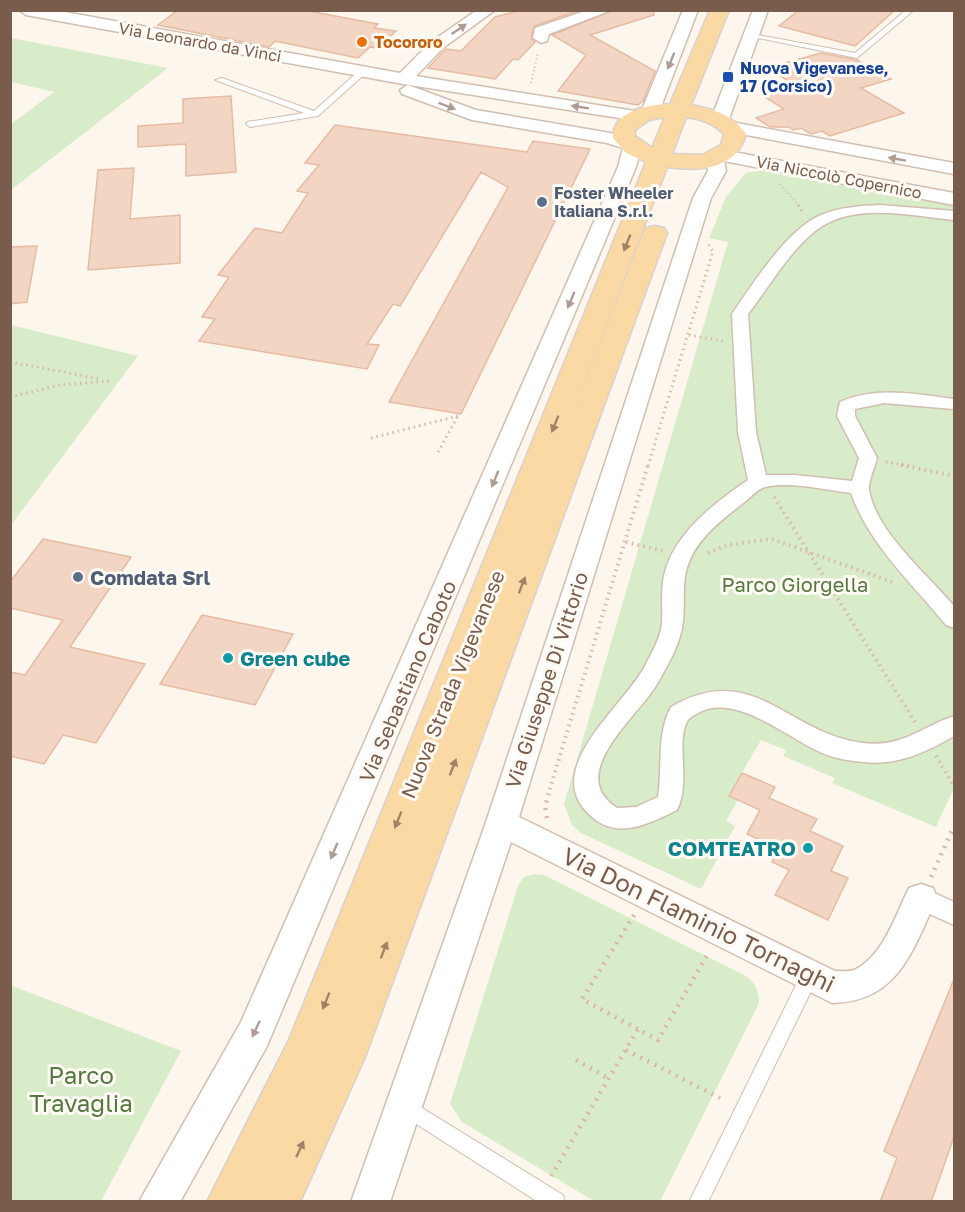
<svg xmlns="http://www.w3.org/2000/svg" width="965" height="1212" font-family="'Golos Text',sans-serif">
	<rect width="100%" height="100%" fill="#fdf6ec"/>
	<path fill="#d8ecc9" d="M11 38 158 66 168 68 11 190V124L54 92 11 82Z
		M764 170 954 205V788L936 827 832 783 835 778 783 756 786 750 761 740 729 795 738 800 726 821 735 826 701 889 581 833 572 825 564 804 728 242 709 238 726 197 746 173Z
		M11 325 138 356 11 525 10 325Z
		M535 874 544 875 746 976C756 984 759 990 759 1003L660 1201H594L462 1122 450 1104 518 886 524 877Z
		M10 985 181 1051 101 1201H11Z"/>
	<path fill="#f3d5c3" stroke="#e6bba3" stroke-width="1.5" d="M178 10H303L378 24 374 28 396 31 377 48 370 47 358 58 275 41 269 47 158 25Z
		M521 10H580L534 26 531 38 535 42 518 60 513 59 495 79 428 68 446 49 461 51 495 17Z
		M614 10H653L654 15 590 35 655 71 643 101 638 105 558 91 586 55 552 35Z
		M799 10H895L855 46 779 26Z
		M821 53 857 60 891 79 861 88 904 113 830 136 822 131 811 134 801 128 793 130 789 127H770L756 118 784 109 762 95 788 88 782 84 790 82 767 68Z
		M231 96 236 172 186 176V144L138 147V126L183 123V99Z
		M335 125 527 152 533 141 590 149 461 414 389 402 508 187 481 172 400 306 393 304 367 344 379 345 367 369 199 341 215 319 202 317 229 277 218 275 255 228 282 233 308 193 297 191 319 165 305 163Z
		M134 168 130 219 180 215V263L88 270 98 170Z
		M37 246 27 302 10 304V247Z
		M43 539 131 557 70 647 145 664 96 743 63 735 44 764 10 756V672L25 675 63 620 10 608V582Z
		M202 615 293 634 255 705 160 684Z
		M742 773 775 787 769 798 817 819 810 831 843 846 831 871 848 878 828 920 775 895 789 870 772 862 779 849 747 834 760 810 729 796Z
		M954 979V1137L931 1202H880L897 1158 884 1151Z"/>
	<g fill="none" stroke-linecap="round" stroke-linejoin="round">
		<g stroke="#d1beb0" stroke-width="2">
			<path id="service" d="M906 10H914L857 58 748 36 752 34 855 53Z
				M360 70 367 72 318 116 250 127 246 124 247 122 304 113 215 80 222 78 314 111Z
				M809 969 815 971 818 977 708 1202H689L803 971Z
				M406 1098 563 1195 565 1202H538L399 1113 397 1107 399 1101Z"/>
		</g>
		<g stroke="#d1beb0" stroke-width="3">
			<path id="pedestrian" d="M880 205 954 211V220C911 216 853 201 815 231 788 253 769 287 748 314L756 432 766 475H795L852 481 859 458 837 416 840 402C876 386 916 394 954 399V409L884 403 855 409V416L877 458C875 467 868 481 869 490 876 532 928 575 954 606V628L946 625C912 583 870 546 851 493 825 490 792 481 765 487 758 489 752 496 747 500 723 519 693 540 686 572 682 588 685 605 683 621 681 643 668 665 657 684 638 717 564 774 617 808L636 807 658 797C663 766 656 735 671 707 754 659 787 734 863 743 902 748 921 727 954 716V736C926 752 897 766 864 762 850 761 832 758 820 752 787 737 734 692 698 713 695 715 690 717 688 720 675 740 691 783 677 810 652 822 622 839 596 820 533 774 624 707 645 666 652 652 660 639 662 624 663 610 661 596 663 582 669 537 713 504 748 480L738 432 732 314C753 284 787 229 821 215 840 207 860 206 880 205Z
				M921 887 954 902V925L912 906 908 898 912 890Z"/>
		</g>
		<g stroke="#d1beb0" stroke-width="3">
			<path id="minor" d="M19 10H54L400 73 431 42 477 10H495L443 48 416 76 641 112 683 10H698L659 112 656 116H646L638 121 403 84 26 15Z
				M588 10H612L549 34 547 41 541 43 533 38 535 28Z
				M753 10H768L729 119 726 123H714L711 119Z
				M408 85 476 110 610 133 634 140 641 148 636 167 267 1046 180 1202H139L241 1022 618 167 623 148 607 143 472 120 402 94 400 90Z
				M731 122 954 163V174L725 131 722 127Z
				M723 150 954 193V205L724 161 726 171 711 198 519 817 835 971C841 971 848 972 854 970 883 957 896 914 909 888L921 884 933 888 937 898C913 949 899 1002 832 1003L511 842 390 1202H351L484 828 693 198 708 171 706 159Z"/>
		</g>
		<g stroke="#dad1cd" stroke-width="3">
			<path id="primary" d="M710 10H729L691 105C713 109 732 114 746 134 735 171 700 171 667 167L559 448 643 233 646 228 655 226 664 228 667 233 365 1057 300 1202H207L289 1040 646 162 626 153 613 138C613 110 648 105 670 104ZM665 117 652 148 635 136V130L649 120ZM686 117C701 119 713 123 724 134L721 145 702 155 672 154Z"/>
		</g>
		<path stroke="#d9b8a5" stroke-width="2" stroke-dasharray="1 3" stroke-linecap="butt" d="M531 83 538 53
			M780 184 799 206"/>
		<path stroke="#d9b8a5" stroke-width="3" stroke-dasharray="1.5 4" stroke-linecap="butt" d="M798 205 803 213
			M689 335 723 341
			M10 362 101 379
			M10 397 60 385 110 381
			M371 438 458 416
			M438 452 458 416
			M886 462 910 466
			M648 466 713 251 708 244"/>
		<path stroke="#d9b8a5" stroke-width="4" stroke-dasharray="1.5 4.5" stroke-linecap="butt" d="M901 465 954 476
			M774 497 915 722
			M626 542 663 551
			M708 553 728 545 772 539 892 582
			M936 756 954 786
			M548 795 648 465"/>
		<path stroke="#d9b8a5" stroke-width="4.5" stroke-dasharray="2 6" stroke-linecap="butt" d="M547 818 545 806 549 794
			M931 877 954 826
			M634 915 582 999 658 1040 709 952
			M626 1050 720 1098
			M576 1060 609 1079
			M551 1176 638 1029"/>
		<use href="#service" fill="#fff" fill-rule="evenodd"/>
		<use href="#pedestrian" fill="#fff" fill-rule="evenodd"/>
		<use href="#minor" fill="#fff" fill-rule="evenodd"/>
		<use href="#primary" fill="#fbd9a5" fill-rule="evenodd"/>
	</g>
	<defs><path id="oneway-solid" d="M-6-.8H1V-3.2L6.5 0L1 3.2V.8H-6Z" transform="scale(1.5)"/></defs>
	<g fill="#af9d94">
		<use href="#oneway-solid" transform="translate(459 29) rotate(-34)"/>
		<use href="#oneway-solid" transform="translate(671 61) rotate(112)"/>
		<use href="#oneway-solid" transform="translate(447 106) rotate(21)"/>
		<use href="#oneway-solid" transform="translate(580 107) rotate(-171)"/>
		<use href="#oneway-solid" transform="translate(897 159) rotate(-170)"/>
		<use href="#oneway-solid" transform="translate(571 300) rotate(113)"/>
		<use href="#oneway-solid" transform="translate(495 479) rotate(113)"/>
		<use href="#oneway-solid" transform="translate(334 851) rotate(113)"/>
		<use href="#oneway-solid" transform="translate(256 1029) rotate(115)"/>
	</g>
	<g fill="#a18267">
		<use href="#oneway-solid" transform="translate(627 243) rotate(112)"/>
		<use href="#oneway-solid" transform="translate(555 424) rotate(112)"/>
		<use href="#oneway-solid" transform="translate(522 585) rotate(-69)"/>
		<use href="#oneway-solid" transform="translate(453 767) rotate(-69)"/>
		<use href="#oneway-solid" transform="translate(398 820) rotate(112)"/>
		<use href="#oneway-solid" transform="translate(384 950) rotate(-69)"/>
		<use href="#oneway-solid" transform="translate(326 1001) rotate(112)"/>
		<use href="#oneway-solid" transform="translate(300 1149) rotate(-65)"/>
	</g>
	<circle fill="#e8710a" stroke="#fffaf3" stroke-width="2" cx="362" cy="42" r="6"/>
	<rect fill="#1a4fb4" stroke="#fffaf3" stroke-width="2" x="722" y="71" width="12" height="12" rx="3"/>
	<g fill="#5c6f8a" stroke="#fffaf3" stroke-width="2">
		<circle cx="542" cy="202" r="6"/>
		<circle cx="78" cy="577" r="6"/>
	</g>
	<g fill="#0f9aa8" stroke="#fffaf3" stroke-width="2">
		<circle cx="228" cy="658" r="6"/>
		<circle cx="808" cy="848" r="6"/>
	</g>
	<g text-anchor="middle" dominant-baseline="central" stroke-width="6" stroke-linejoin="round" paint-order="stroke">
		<g font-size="16" fill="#7a5c4d" stroke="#fffaf3">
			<text transform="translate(200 42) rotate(10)">Via Leonardo da Vinci</text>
			<text transform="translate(839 177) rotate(11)">Via Niccolò Copernico</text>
		</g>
		<g font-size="16" font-weight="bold" fill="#c56008" stroke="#fffaf3" text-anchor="start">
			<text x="374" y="42">Tocororo</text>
		</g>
		<g font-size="16" font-weight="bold" fill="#164399" stroke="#fffaf3" text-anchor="start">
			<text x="740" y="68">Nuova Vigevanese,<tspan x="740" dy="18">17 (Corsico)</tspan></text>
		</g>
		<g font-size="16" font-weight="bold" fill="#4e5e75" stroke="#fffaf3" text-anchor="start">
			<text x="554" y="193">Foster Wheeler<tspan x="554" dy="18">Italiana S.r.l.</tspan></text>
		</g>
		<g font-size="20" font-weight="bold" fill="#4e5e75" stroke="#fffaf3" text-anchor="start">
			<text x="90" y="577">Comdata Srl</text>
		</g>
		<g font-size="20" fill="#537a41" stroke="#fffaf3">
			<text x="795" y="584">Parco Giorgella</text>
		</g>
		<g font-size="20" font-weight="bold" fill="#0d838f" stroke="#fffaf3" text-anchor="start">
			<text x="240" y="658">Green cube</text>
			<text x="796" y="848" text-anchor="end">COMTEATRO</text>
		</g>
		<g font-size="20" fill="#7a5c4d" stroke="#fffaf3">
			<text transform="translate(546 680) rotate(-72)">Via Giuseppe Di Vittorio</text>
			<text transform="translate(407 681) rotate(-67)">Via Sebastiano Caboto</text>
			<text transform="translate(452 684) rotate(-68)">Nuova Strada Vigevanese</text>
		</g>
		<g font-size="24" fill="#7a5c4d" stroke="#fffaf3">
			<text transform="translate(699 919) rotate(26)">Via Don Flaminio Tornaghi</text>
		</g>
		<g font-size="24" fill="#537a41" stroke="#fffaf3">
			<text x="81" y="1074">Parco<tspan x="81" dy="28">Travaglia</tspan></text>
		</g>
	</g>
	<rect width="965" height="1212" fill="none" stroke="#7a5c4d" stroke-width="24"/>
</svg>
